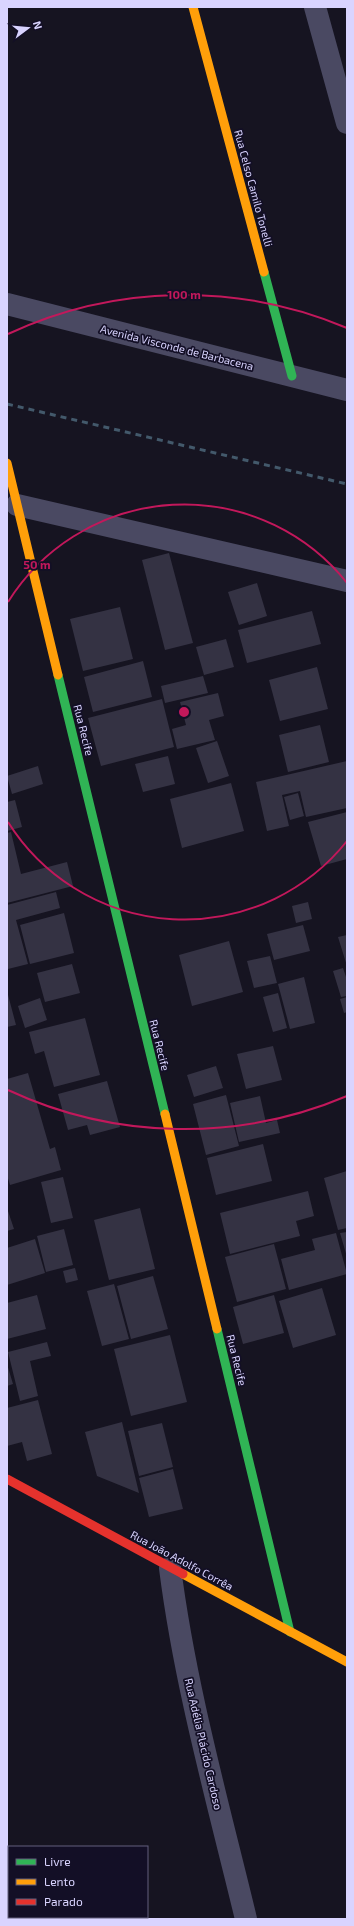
<svg xmlns="http://www.w3.org/2000/svg" width="354" height="1926" font-family="'Exo 2',sans-serif">
	<rect width="100%" height="100%" fill="#161421"/>
	<path fill="#343243" d="M169 553 193 643 165 650 142 560Z
		M257 583 267 616 239 625 228 592Z
		M120 607 133 659 83 671 70 619Z
		M312 611 321 644 247 663 238 630Z
		M226 639 234 667 204 675 196 647Z
		M143 661 152 697 93 712 84 677Z
		M317 667 328 709 280 721 269 680Z
		M203 676 208 693 165 703 161 686Z
		M218 693 224 716 209 720 215 740 177 749 172 729 186 725 180 702Z
		M162 699 174 747 101 766 88 718Z
		M320 725 329 762 288 772 279 735Z
		M217 741 229 776 208 783 196 748Z
		M168 756 175 784 143 792 135 764Z
		M347 761V808L306 817 300 791 282 795 289 826 267 831 256 782Z
		M38 766 43 784 12 794 7 776Z
		M231 783 244 831 182 848 170 799Z
		M298 793 304 816 290 820 284 797Z
		M15 800 22 827 7 831V802Z
		M347 812V859L321 866 308 822Z
		M11 832 21 874 67 862 73 886 7 903V833Z
		M56 892 60 908 16 920 28 964 8 969 7 905Z
		M308 902 312 919 296 923 292 906Z
		M64 913 74 953 30 964 20 925Z
		M303 925 310 951 274 960 267 934Z
		M347 935V966L338 937Z
		M229 941 243 992 192 1006 179 955Z
		M270 956 277 983 254 988 247 961Z
		M72 964 80 993 45 1002 37 973Z
		M343 968 347 980V996L341 997 333 971Z
		M304 977 315 1023 290 1029 278 984Z
		M7 991 16 1025 7 1027Z
		M278 993 287 1028 273 1032 263 997Z
		M347 997V1012L344 1013 340 999Z
		M40 998 47 1020 25 1028 18 1006Z
		M85 1018 100 1075 54 1087 44 1051 35 1054 29 1032Z
		M273 1046 282 1080 246 1089 237 1054Z
		M216 1066 223 1088 194 1097 187 1075Z
		M28 1073 50 1149 55 1147 61 1170 10 1185 7 1175V1079Z
		M107 1081 120 1127 90 1135 87 1125 68 1130 58 1094Z
		M226 1095 239 1146 206 1155 193 1104Z
		M260 1096 266 1123 277 1120 280 1133 239 1142 230 1103Z
		M263 1144 272 1181 216 1195 207 1158Z
		M347 1171V1228L338 1230 324 1178Z
		M63 1177 73 1218 51 1223 41 1182Z
		M308 1191 314 1216 296 1221 300 1236 230 1254 220 1213Z
		M7 1208 14 1229 7 1231Z
		M140 1208 155 1269 109 1280 94 1220Z
		M64 1229 73 1265 46 1272 37 1236Z
		M347 1232V1257L340 1233Z
		M336 1233 347 1274 289 1290 281 1259 315 1250 312 1239Z
		M35 1239 45 1273 7 1285V1248Z
		M274 1244 286 1289 237 1302 225 1257Z
		M75 1268 78 1280 66 1283 63 1271Z
		M153 1276 168 1329 131 1339 117 1286Z
		M114 1284 129 1339 102 1346 87 1291Z
		M322 1288 336 1335 293 1348 279 1301Z
		M37 1295 46 1329 7 1339V1303Z
		M274 1295 284 1333 243 1344 233 1307Z
		M170 1335 187 1402 131 1416 114 1349Z
		M47 1342 51 1356 30 1361 38 1396 20 1401 8 1352Z
		M7 1364 13 1384 7 1386Z
		M38 1400 52 1454 27 1461 22 1442 7 1446V1408Z
		M122 1422 139 1493 97 1476 85 1432Z
		M162 1423 173 1467 139 1476 128 1431Z
		M173 1469 183 1509 149 1517 139 1478Z"/>
	<g fill="none" stroke-linecap="round" stroke-linejoin="round">
		<path stroke="#4a4962" stroke-width="22" d="M315 7 347 123
			M7 304 347 390
			M17 505 347 581
			M170 1568C185 1686 218 1803 246 1919"/>
		<path stroke="#30b455" stroke-width="9" d="M264 272 292 376
			M58 675 165 1114
			M217 1329 290 1632"/>
		<path stroke="#ff9f0a" stroke-width="9" d="M193 7 264 272
			M7 463 58 675
			M165 1114 217 1329
			M183 1574 347 1662"/>
		<path stroke="#e5322d" stroke-width="9" d="M7 1479 183 1574"/>
		<path stroke="#43596b" stroke-width="3" stroke-dasharray="6 5" stroke-linecap="butt" d="M7 404 347 484"/>
	</g>
	<g fill="none" stroke="#c2185b" stroke-width="2">
		<path d="M347 841A208 208 0 0 1 8 822M8 602A208 208 0 0 1 347 583"/>
		<path d="M347 1096A417 417 0 0 1 8 1090M8 334A417 417 0 0 1 347 328"/>
	</g>
	<g text-anchor="middle" dominant-baseline="central" stroke-width="3.5" stroke-linejoin="round" paint-order="stroke">
		<g font-size="11" fill="#d9d4ff" stroke="#130f26">
			<text transform="translate(254 188) rotate(75)">Rua Celso Camilo Tonelli</text>
			<text transform="translate(177 347) rotate(14)">Avenida Visconde de Barbacena</text>
			<text transform="translate(84 730) rotate(76)">Rua Recife</text>
			<text transform="translate(160 1045) rotate(76)">Rua Recife</text>
			<text transform="translate(237 1360) rotate(76)">Rua Recife</text>
			<text transform="translate(182 1560) rotate(28)">Rua João Adolfo Corrêa</text>
			<text transform="translate(204 1744) rotate(77)">Rua Adélia Plácido Cardoso</text>
		</g>
	</g>
	<circle cx="184" cy="712" r="6" fill="#c2185b" stroke="#130f26" stroke-width="2"/>
	<g font-size="12" text-anchor="middle" font-weight="bold" fill="#c2185b" stroke="#130f26" stroke-width="3.5" stroke-linejoin="round" paint-order="stroke">
		<text x="184" y="299">100 m</text>
		<text x="37" y="569">50 m</text>
	</g>
	<rect width="354" height="1926" fill="none" stroke="#d9d4ff" stroke-width="16"/>
	<rect x="8" y="1846" width="140" height="72" fill="#130f26" stroke="#625e7d"/>
	<rect x="16" y="1859" width="20" height="6" fill="#30b455" stroke="#625e7d"/>
	<text x="44" y="1866" font-size="12" fill="#d9d4ff">Livre</text>
	<rect x="16" y="1879" width="20" height="6" fill="#ff9f0a" stroke="#625e7d"/>
	<text x="44" y="1886" font-size="12" fill="#d9d4ff">Lento</text>
	<rect x="16" y="1899" width="20" height="6" fill="#e5322d" stroke="#625e7d"/>
	<text x="44" y="1906" font-size="12" fill="#d9d4ff">Parado</text>
	<g transform="translate(28 28) rotate(74)" stroke="#130f26" stroke-width="3" paint-order="stroke">
	<path d="M0-3L7 15L0 10L-7 15Z" fill="#d9d4ff"/>
	<text y="-6" font-size="11" font-weight="bold" text-anchor="middle" fill="#d9d4ff">N</text>
	</g>
</svg>
